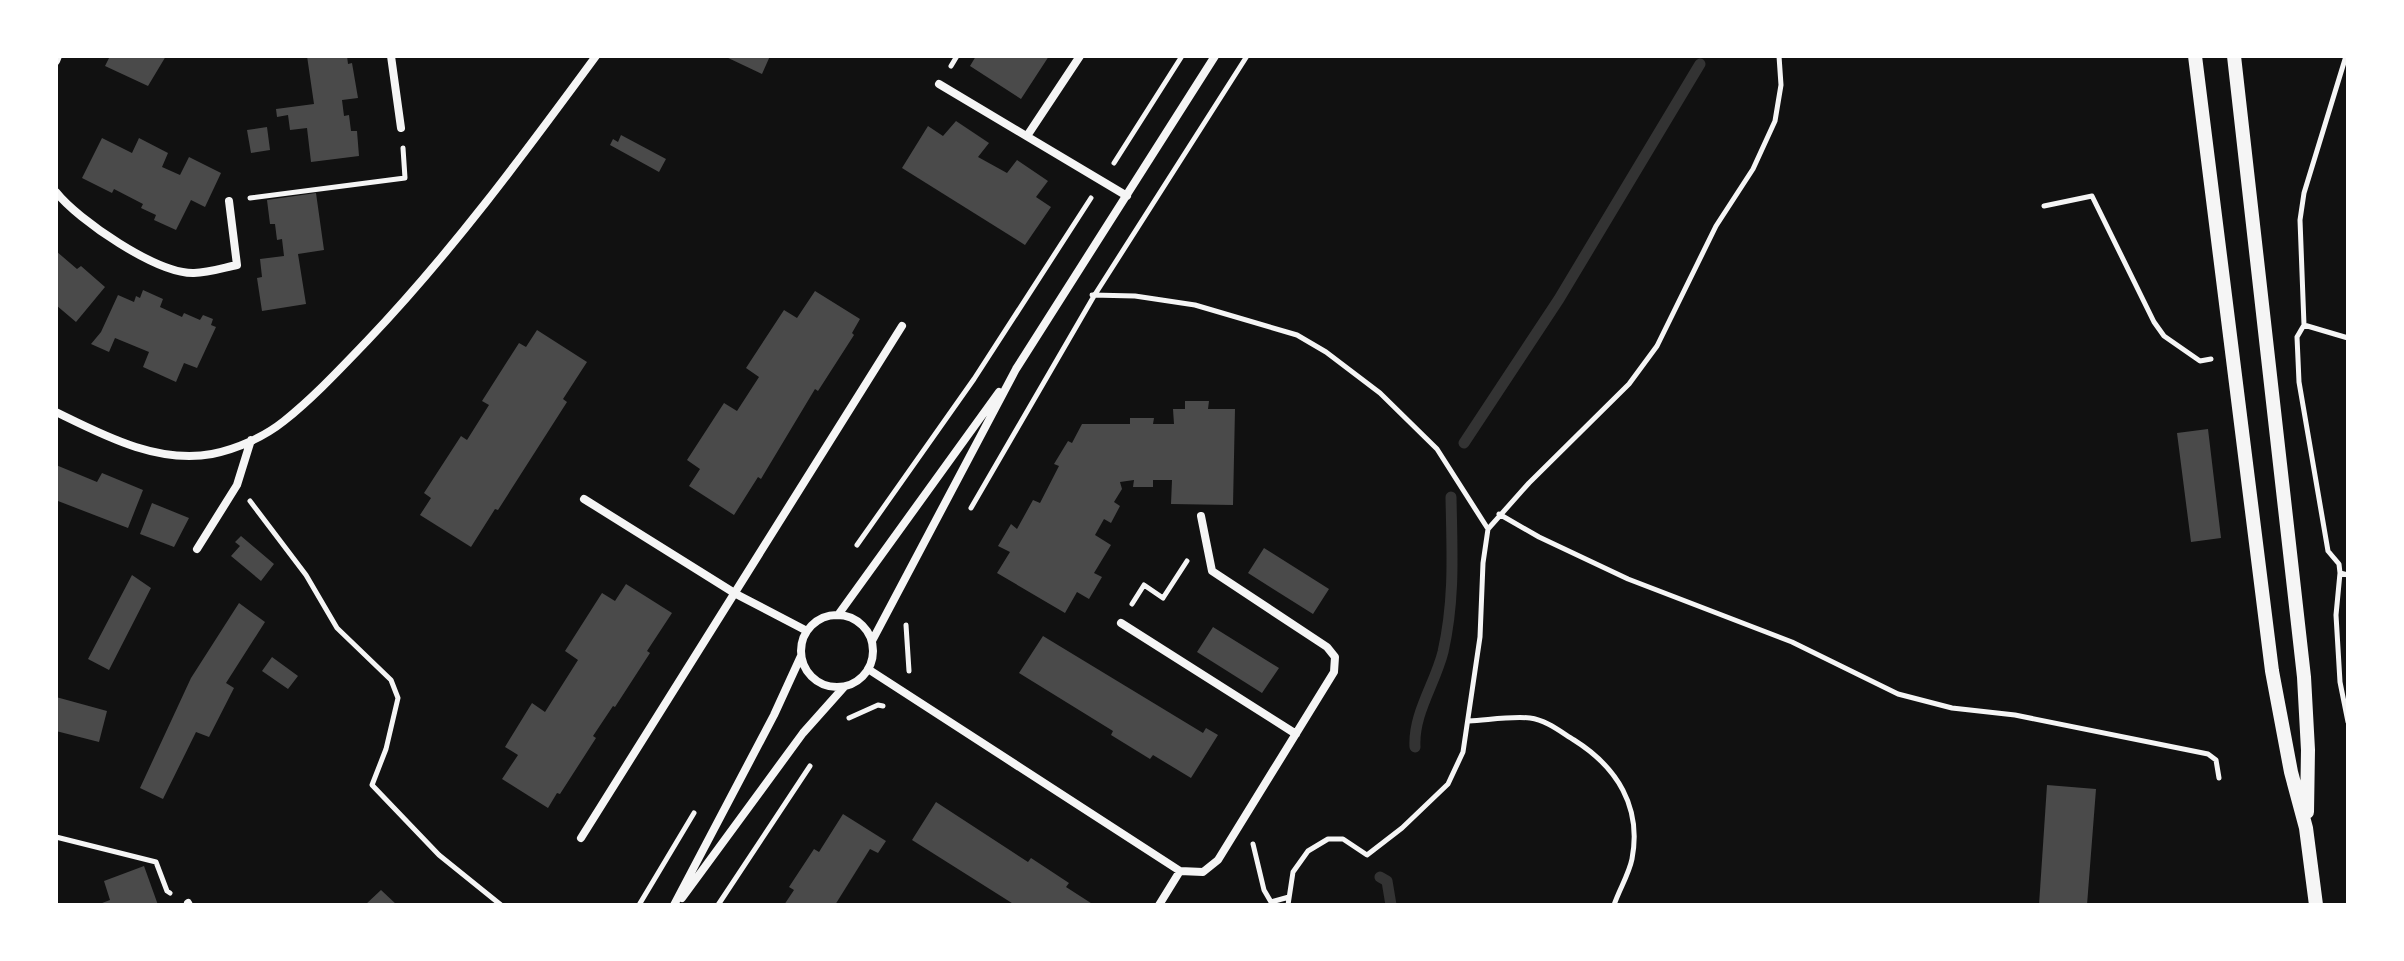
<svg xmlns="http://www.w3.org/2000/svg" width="2404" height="961" font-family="'Asap Condensed',sans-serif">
	<rect width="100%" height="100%" fill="#111"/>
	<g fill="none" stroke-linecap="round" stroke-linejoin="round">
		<path stroke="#333" stroke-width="11" d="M1464 443 1559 299 1700 64
			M1415 747C1413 714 1435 684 1443 652 1455 599 1452 551 1451 497
			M1380 877 1387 881 1391 905"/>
	</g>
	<path fill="#4a4a4a" d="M110 56H166L148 86 105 66Z
		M307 56H347L348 64 352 63 358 98 342 100 344 116 349 115 351 131H357L359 156 311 162 307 128 290 130 288 115 277 117 276 109 314 104Z
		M724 56H770L762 74Z
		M976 56H1049L1021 99 970 66Z
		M956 121 989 143 978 157 1007 173 1017 160 1048 181 1036 197 1051 207 1025 245 902 168 928 126 943 136Z
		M267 127 270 150 251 153 247 130Z
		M621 135 666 159 659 172 610 145 613 139 618 142Z
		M102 138 132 153 139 138 168 153 162 167 180 175 189 157 221 173 205 207 191 200 176 230 154 220 156 215 141 208 143 204 114 189 112 193 82 178Z
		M316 193 324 250 298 254 306 304 262 311 257 278 262 277 260 259 284 256 282 239 277 240 275 224H270L267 200Z
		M56 251 77 269 81 266 105 287 76 322 56 305Z
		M143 290 163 299 160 307 182 317 184 313 200 320 203 315 213 319 211 325 216 327 197 368 184 363 176 382 143 367 149 352 115 338 109 352 91 344 101 332 118 295 134 302 136 296 140 298Z
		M815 291 860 319 852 333 854 335 818 391 815 389 761 479 758 477 734 515 689 486 700 469 687 460 724 403 737 411 759 377 746 368 784 310 797 318Z
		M537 330 587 362 563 399 567 402 498 510 495 509 471 547 420 515 431 498 424 493 461 436 467 440 489 405 482 401 519 343 526 347Z
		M1185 401H1209L1208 409H1235L1233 505 1171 504 1172 480H1153V487H1133L1134 480 1120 482 1122 489 1114 502 1120 506 1111 523 1104 519 1095 535 1111 545 1094 573 1102 577 1089 599 1077 592 1065 613 997 573 1010 552 998 546 1011 524 1017 529 1033 500 1040 503 1059 466 1054 464 1068 441 1072 443 1082 424H1130V418H1154L1153 424H1174L1173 409H1185Z
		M2208 429 2221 538 2191 542 2177 433Z
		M56 465 97 482 102 473 143 490 128 528 58 501 56 498Z
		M152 503 189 518 174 547 140 534Z
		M241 536 274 564 261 581 231 556 240 546 235 542Z
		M1264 548 1329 589 1313 614 1248 573Z
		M132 575 151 588 109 670 88 659Z
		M626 584 672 613 647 651 650 653 615 707 613 706 593 736 596 738 560 794 557 793 548 808 502 779 518 755 505 747 532 703 545 712 578 660 565 651 602 593 615 601Z
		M239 603 265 622 226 683 234 688 209 737 196 732 163 799 140 788 191 678Z
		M1213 627 1279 668 1262 693 1197 652Z
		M1043 636 1203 733 1206 728 1218 735 1191 778 1153 755 1150 759 1111 735 1113 731 1019 673Z
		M272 657 298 676 288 689 262 671Z
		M56 697 107 711 99 742 56 731Z
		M2047 785 2096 789 2087 905H2039Z
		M936 802 1028 862 1031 858 1069 883 1066 887 1094 905H1015L912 840Z
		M843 814 886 841 878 853 870 849 835 905H784L794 890 789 887 814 849 819 852Z
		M144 866 158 905H97L110 900 104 881Z
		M381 890 397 905H365Z"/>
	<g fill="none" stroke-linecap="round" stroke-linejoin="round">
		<path stroke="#f5f5f5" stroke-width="5" d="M2346 56 2304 193 2300 220 2304 325 2297 337 2299 382 2328 551 2339 564 2340 573 2336 615 2340 682 2348 722
			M951 66 957 56
			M1114 163 1182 56
			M250 198 405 178 403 148
			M2044 206 2092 196 2154 322 2164 336 2200 361 2211 359
			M1092 295 1135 296 1195 305 1297 335 1326 352 1380 393 1437 449 1488 529
			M2304 325 2348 338
			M250 501 306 575 337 628 391 680 398 698 386 749 372 785 439 855 501 905
			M971 508 1094 296 1247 56
			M1499 514 1539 537 1628 579 1792 642 1898 694 1952 708 2015 715 2208 754 2216 760 2219 778
			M857 545 974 379 1091 198
			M2340 573 2348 575
			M1132 604 1144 585 1163 598 1187 561
			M906 625 909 671
			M849 718 878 705 883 706
			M1469 721C1488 720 1511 716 1530 718 1546 720 1561 732 1574 740 1617 767 1642 807 1632 859 1629 874 1619 890 1614 905
			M56 837 156 862 167 891 170 893
			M1253 844 1264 890 1271 902 1289 897
			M639 905 694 813
			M718 905 810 766
			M1288 905 1293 872 1308 851 1328 839H1343L1367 855 1402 828 1448 784 1463 752 1480 637 1483 563 1488 529 1529 483 1629 384 1657 346 1716 226 1753 169 1775 121 1781 85 1779 56"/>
		<path stroke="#f5f5f5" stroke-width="8" d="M391 56 401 128
			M56 61 58 56
			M939 84 1127 196
			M1027 136 1080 56
			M56 192C78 220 157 274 194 273 208 273 223 268 237 265L229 201
			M56 412C103 435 157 464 212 454 237 449 264 437 284 421 314 397 340 369 367 341 451 253 524 154 596 56
			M584 499 736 594 807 631
			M197 549 237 485 251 440
			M838 615 999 392
			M801 651a36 36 0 1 1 72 0a36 36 0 1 1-72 0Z
			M1121 623 1296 734
			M872 641 1016 369 1215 56
			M868 669 1180 871
			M581 838 902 326
			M682 898 803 733 844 687
			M188 903 189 905
			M674 905 774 715 801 656
			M1159 905 1180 871 1203 872 1218 860 1334 672 1335 657 1327 647 1212 571 1201 516"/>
		<path stroke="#f5f5f5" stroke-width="14" d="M2195 56 2272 671 2291 772 2306 828 2316 905
			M2234 56 2304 677 2308 750 2307 812"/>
	</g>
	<rect width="2404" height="961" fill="none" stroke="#ffffff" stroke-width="116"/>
</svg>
